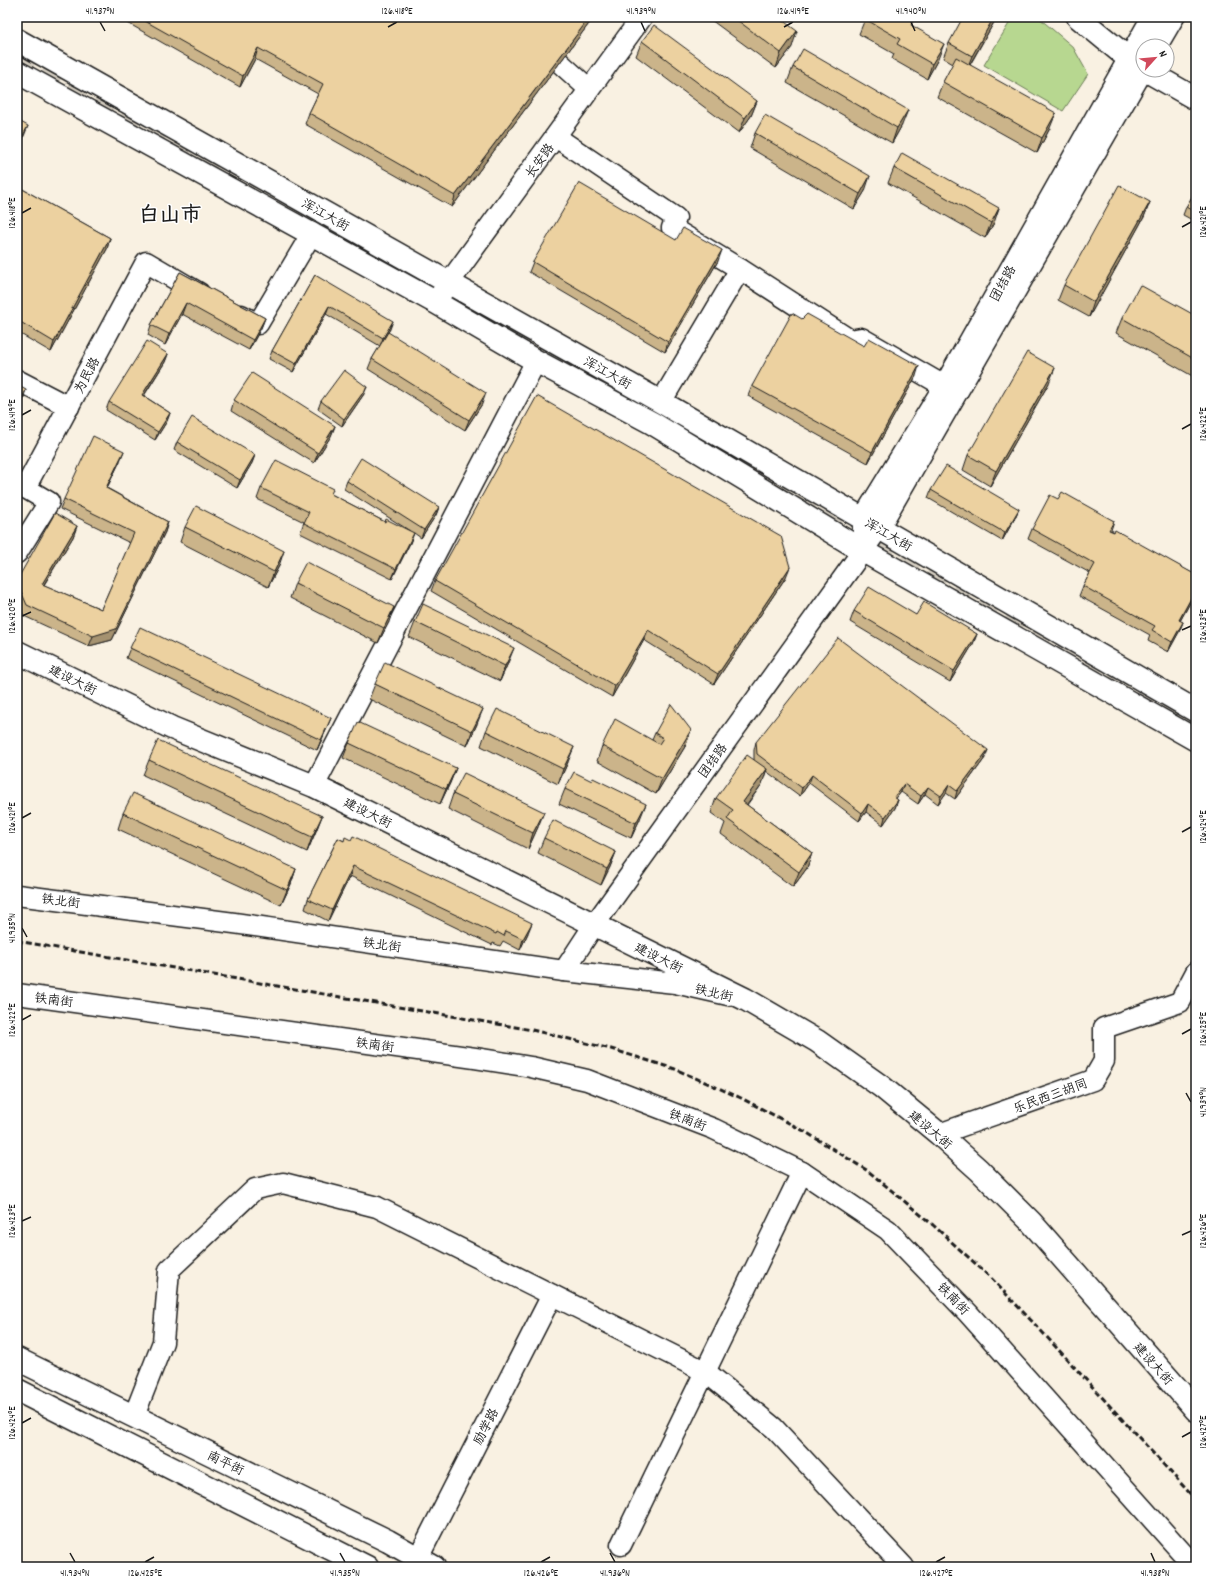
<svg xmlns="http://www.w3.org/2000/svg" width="1213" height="1584" font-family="Dekko,'LXGW WenKai TC',sans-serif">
	<rect width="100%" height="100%" fill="#f9f1e2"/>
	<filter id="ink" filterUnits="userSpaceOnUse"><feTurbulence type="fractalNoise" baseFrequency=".025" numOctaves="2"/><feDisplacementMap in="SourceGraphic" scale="8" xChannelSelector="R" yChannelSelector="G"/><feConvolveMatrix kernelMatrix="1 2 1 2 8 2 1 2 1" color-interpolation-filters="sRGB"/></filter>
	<g filter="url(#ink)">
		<path fill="#b7d790" stroke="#6a7a56" d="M1013,17H1038L1073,47L1088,74L1063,111L984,65Z"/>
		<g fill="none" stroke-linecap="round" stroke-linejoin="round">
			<g stroke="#d8d1c4" stroke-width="20" stroke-dasharray="20 10" stroke-linecap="butt">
				<path d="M17,55L218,166"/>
				<path d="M433,286L627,398"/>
				<path d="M720,452L1196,723"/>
			</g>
			<g stroke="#1c1c1c" stroke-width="23">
				<g id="minor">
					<path d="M1157,46L1174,17"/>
					<path d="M559,62L589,89"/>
					<path d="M556,137L676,218L672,228L740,269"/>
					<path d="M435,302L642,17"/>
					<path d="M241,315L258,324L312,233"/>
					<path d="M17,380L69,407"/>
					<path d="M661,402L740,269L850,340L861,338L944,386"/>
					<path d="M17,483L49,502L17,553"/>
					<path d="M25,488L146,262L199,293"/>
					<path d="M863,535V518L944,386L1152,17"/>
					<path d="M314,786L536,361"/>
					<path d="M17,895L234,923L564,971L675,983L728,995"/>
					<path d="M564,971L594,925L879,528L1143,70"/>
					<path d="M17,994L475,1058L531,1067L587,1080L714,1129L802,1172L888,1230L968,1313L1195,1567"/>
					<path d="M939,1134L1093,1080L1104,1061V1028L1180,1002L1196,972"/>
					<path d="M134,1416L163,1342L169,1270L255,1189L283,1183L377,1207L706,1372L774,1428L904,1567"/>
					<path d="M621,1545L802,1172"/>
					<path d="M418,1558L552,1295"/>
				</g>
			</g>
			<g stroke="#1c1c1c" stroke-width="25">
				<g id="major">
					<path d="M1078,17L1129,59L1143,69"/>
					<path d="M17,40L661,402L1196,711"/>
					<path d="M1145,70L1196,99"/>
					<path d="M17,72L435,302L536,361L652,423L863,551L1196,740"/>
					<path d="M17,652L172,728L314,786L745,999L817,1041L882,1087L939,1134L979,1170L1031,1222L1196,1410"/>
					<path d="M17,1359L388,1541L434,1567"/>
					<path d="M17,1390L367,1567"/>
				</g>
			</g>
			<use href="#minor" stroke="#fff" stroke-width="20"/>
			<use href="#major" stroke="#fff" stroke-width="22"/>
			<path stroke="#1c1c1c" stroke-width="3" stroke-dasharray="6 3" stroke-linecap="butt" d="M17,941L532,1030L611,1049L675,1069L741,1098L804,1131L868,1171L933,1225L989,1276L1044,1334L1196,1500"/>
		</g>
		<g fill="#cbb48a" stroke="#1c1c1c">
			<path d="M119,17H594L452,207L305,124L309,113L318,94L255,59L240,87L119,18Z"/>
			<path d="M707,17H778L792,47L776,68Z"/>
			<path d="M997,17L970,65L1050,128L1037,153L937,97L943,82L953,64L943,58L949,43Z"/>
			<path d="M865,19L911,25L938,59L927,79L892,59L894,54L859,34Z"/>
			<path d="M642,41L757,101L751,116L739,133L636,56Z"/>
			<path d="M793,67L902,125L892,143L787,83Z"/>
			<path d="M755,133L865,191L854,209L750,148Z"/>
			<path d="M894,168L994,223L985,238L888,183Z"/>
			<path d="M17,186L110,238L107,249L51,352L17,332Z"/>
			<path d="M1196,190V222L1183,215L1186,207Z"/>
			<path d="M1150,202L1144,217L1089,317L1058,300L1064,285Z"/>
			<path d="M676,240L718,261L665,352L529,272L533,262Z"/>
			<path d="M180,272L265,318L261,328L249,350L182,314L165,345L148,335L151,325Z"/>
			<path d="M315,275L390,329L381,344L482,404L465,430L368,369L372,359L380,346L326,314L293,372L269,359L272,351Z"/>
			<path d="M1196,316V378L1116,333L1122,318Z"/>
			<path d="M802,319L916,376L868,463L748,396L752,386Z"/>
			<path d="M168,354L165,362L144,396L170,413L167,421L155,440L106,410L109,402Z"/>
			<path d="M1049,383L990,486L963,470L968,455Z"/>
			<path d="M364,394L342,426L318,409L321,401Z"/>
			<path d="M234,400L335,426L331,436L314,463L231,411Z"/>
			<path d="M177,442L255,455L252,463L237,488L174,450Z"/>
			<path d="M120,461L107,488L168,522L165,532L112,640L89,646L24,616L17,601V580L77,526L73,537L44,585L101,609L130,543L60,509L64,499Z"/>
			<path d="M347,481L439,507L436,515L421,538L414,533L410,543L392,579L300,533L304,522L257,499L261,488L331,494L385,522L410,531L344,489Z"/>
			<path d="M931,490L1016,516L1002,541L928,498Z"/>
			<path d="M1058,499L1114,521L1111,530L1196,575V592L1180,621L1183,622L1179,632L1168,652L1148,641L1150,635L1079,596L1083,586L1090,573L1028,539L1032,529Z"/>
			<path d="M185,527L279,566L268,587L180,542Z"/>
			<path d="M786,577L714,684L644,640L612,697L431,591L435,581Z"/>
			<path d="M295,583L389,622L378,643L290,598Z"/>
			<path d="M854,611L916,615L977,634L973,644L950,682L850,622Z"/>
			<path d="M415,622L508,663L500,681L409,637Z"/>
			<path d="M130,648L327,728L317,750L126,658Z"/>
			<path d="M375,684L477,724L467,746L369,699Z"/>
			<path d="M691,730L686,745L656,794L597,761L602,746L652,740L655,733Z"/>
			<path d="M486,731L568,762L558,784L481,746Z"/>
			<path d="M756,742L985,758L955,799L946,793L938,804L925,794L918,804L901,792L896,798L898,800L895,808L883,825L866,812L859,821L809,783L800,796L766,771L762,784L747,805L812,853L807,868L793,887L721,834L725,823L711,813L716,798L754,760V750Z"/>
			<path d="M349,743L456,768L450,783L440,804L343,758Z"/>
			<path d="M149,760L322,816L316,831L307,852L143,775Z"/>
			<path d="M592,781L640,819L631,838L559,804L565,789Z"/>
			<path d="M453,794L538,827L528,849L448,809Z"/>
			<path d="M123,813L296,869L291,884L281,905L118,829Z"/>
			<path d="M338,838L528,933L520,950L503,941L500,946L493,943L492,945L350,876L328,921L305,909L308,899Z"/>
			<path d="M544,838L616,852L610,867L601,885L538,853Z"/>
		</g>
		<g fill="#a59270" stroke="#1c1c1c">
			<path d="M590,17H594L452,207L455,196Z"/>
			<path d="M994,17H997L966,71L972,56Z"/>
			<path d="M797,31L792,47L776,68L781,53Z"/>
			<path d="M944,44L938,59L927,79L932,64Z"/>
			<path d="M258,48L255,59L240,87L243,76Z"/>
			<path d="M757,101L751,116L739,133L745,118Z"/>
			<path d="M908,110L902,125L892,143L897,128Z"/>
			<path d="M1056,113L1050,128L1037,153L1042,138Z"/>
			<path d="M28,126L24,136L17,150V146Z"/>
			<path d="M870,176L865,191L854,209L860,194Z"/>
			<path d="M1150,202L1144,217L1089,317L1094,302Z"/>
			<path d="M999,208L994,223L985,238L991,223Z"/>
			<path d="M110,238L107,249L51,352L54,342Z"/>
			<path d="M722,250L718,261L665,352L668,342Z"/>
			<path d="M186,303L182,314L165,345L169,334Z"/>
			<path d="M329,306L326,314L293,372L296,364Z"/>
			<path d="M265,318L261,328L249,350L253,340Z"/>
			<path d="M393,321L390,329L380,346L383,338Z"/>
			<path d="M168,354L165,362L139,403L142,395Z"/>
			<path d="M919,366L916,376L868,463L872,452Z"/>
			<path d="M1055,368L1049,383L990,486L996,471Z"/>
			<path d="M367,387L364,394L342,426L344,419Z"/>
			<path d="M26,390L22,401L17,411V407Z"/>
			<path d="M486,393L482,404L465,430L469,420Z"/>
			<path d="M170,413L167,421L155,440L158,432Z"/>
			<path d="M335,426L331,436L314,463L318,453Z"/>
			<path d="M124,451L120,461L102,498L106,488Z"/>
			<path d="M255,455L252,463L237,488L240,480Z"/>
			<path d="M439,507L436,515L421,538L424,530Z"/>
			<path d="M1019,509L1016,516L1002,541L1005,533Z"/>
			<path d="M168,522L165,532L112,640L89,646L93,636Z"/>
			<path d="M77,526L73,537L38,594L42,584Z"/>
			<path d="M414,533L410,543L392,579L396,569Z"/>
			<path d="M284,551L279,566L268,587L274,572Z"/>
			<path d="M790,567L786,577L714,684L718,674Z"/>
			<path d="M1196,589V592L1175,630L1179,620Z"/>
			<path d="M394,607L389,622L378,643L384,628Z"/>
			<path d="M1183,622L1179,632L1168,652L1172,642Z"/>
			<path d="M648,630L644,640L612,697L615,686Z"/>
			<path d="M977,634L973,644L950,682L954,671Z"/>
			<path d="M514,648L508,663L500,681L505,666Z"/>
			<path d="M483,709L477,724L467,746L472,731Z"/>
			<path d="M331,718L327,728L317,750L321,740Z"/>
			<path d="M691,730L686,745L656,794L662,779Z"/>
			<path d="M574,747L568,762L558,784L563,769Z"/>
			<path d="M988,750L985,758L955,799L957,791Z"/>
			<path d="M456,768L450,783L440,804L446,789Z"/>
			<path d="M767,769L762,784L737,817L743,802Z"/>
			<path d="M812,775L809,783L800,796L802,788Z"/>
			<path d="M904,784L901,792L891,805L894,797Z"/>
			<path d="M949,785L946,793L938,804L941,796Z"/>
			<path d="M928,787L925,794L918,804L921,796Z"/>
			<path d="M898,800L895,808L883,825L885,817Z"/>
			<path d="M646,804L640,819L631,838L636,823Z"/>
			<path d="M868,804L866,812L859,821L862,813Z"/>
			<path d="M544,812L538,827L528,849L533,833Z"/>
			<path d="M322,816L316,831L307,852L312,837Z"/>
			<path d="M616,852L610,867L601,885L607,869Z"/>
			<path d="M812,853L807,868L793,887L799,872Z"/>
			<path d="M353,866L350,876L328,921L332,910Z"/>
			<path d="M296,869L291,884L281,905L287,890Z"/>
			<path d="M532,923L528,933L520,950L523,939Z"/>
		</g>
		<g fill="#ecd1a0" stroke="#1c1c1c">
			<path d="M138,17H590L455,196L309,113L323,84L258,48L243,76Z"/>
			<path d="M733,17H778L797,31L781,53Z"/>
			<path d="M866,17H906L913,21L911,25L944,44L932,64L897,44L900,39L865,19Z"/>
			<path d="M963,17H994L972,56L949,43Z"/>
			<path d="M654,25L757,101L745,118L642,41Z"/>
			<path d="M803,49L908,110L897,128L793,67Z"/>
			<path d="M956,57L1056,113L1042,138L943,82Z"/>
			<path d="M765,115L870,176L860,194L755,133Z"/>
			<path d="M17,120L28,126L17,146Z"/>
			<path d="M902,153L999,208L991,223L894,168Z"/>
			<path d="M579,183L676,240L683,228L722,250L668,342L533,262Z"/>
			<path d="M1119,185L1150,202L1094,302L1064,285Z"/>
			<path d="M17,186L110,238L54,342L17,320Z"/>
			<path d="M1196,190V213L1186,207Z"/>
			<path d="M180,272L265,318L253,340L186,303L169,334L151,325Z"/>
			<path d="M315,275L393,321L383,338L329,306L296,364L272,351Z"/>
			<path d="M1140,285L1196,316V360L1122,318Z"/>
			<path d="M792,313L802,319L807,314L864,346L869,338L919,366L872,452L752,386Z"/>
			<path d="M388,332L486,393L469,420L372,359Z"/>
			<path d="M147,341L168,354L142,395L170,413L158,432L109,402Z"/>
			<path d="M1027,352L1055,368L996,471L968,455Z"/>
			<path d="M344,370L367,387L344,419L321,401Z"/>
			<path d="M252,373L335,426L318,453L234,400Z"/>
			<path d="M17,385L26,390L17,407Z"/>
			<path d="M537,396L781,536L790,567L718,674L648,630L615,686L435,581Z"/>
			<path d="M192,417L255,455L240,480L177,442Z"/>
			<path d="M93,436L124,451L106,488L168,522L116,629L93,636L27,605L17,582V580L55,513L77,526L42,584L101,609L134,533L64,499Z"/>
			<path d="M361,458L439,507L424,530L347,481Z"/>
			<path d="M276,460L333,489L331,494L385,522L386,519L414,533L396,569L304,523L309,512L261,488Z"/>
			<path d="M946,466L1019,509L1005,533L931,490Z"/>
			<path d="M1062,492L1114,521L1109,530L1114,532L1115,530L1196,575V589L1179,620L1183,622L1172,642L1152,630L1155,626L1083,586L1095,564L1032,529L1050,495L1058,499Z"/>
			<path d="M196,506L284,551L274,572L185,527Z"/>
			<path d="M306,562L394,607L384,628L295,583Z"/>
			<path d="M869,587L916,615L924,602L977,634L954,671L854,611Z"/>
			<path d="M423,604L514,648L505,666L415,622Z"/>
			<path d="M140,627L331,718L321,740L130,648Z"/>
			<path d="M838,638L988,750L957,791L949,785L941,796L928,787L921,796L904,784L894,797L898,800L885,817L868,804L862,813L812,775L802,788L757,754L756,742Z"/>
			<path d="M385,662L483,709L472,731L375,684Z"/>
			<path d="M671,704L691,730L662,779L602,746L615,719L659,744L663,738L655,733Z"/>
			<path d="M497,709L574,747L563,769L486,731Z"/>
			<path d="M358,722L456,768L446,789L349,743Z"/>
			<path d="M158,740L322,816L312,837L149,760Z"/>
			<path d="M747,755L767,769L743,802L812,853L799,872L727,819L733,810L716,798Z"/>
			<path d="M574,772L592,781L593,778L646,804L636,823L565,789Z"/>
			<path d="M464,773L544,812L533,833L453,794Z"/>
			<path d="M133,793L296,869L287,890L123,813Z"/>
			<path d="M553,820L616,852L607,869L544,838Z"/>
			<path d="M353,836L532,923L523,939L506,931L504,936L497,932L496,934L353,866L332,910L308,899L338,838L344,841L345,837L351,840Z"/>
		</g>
	</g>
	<path fill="none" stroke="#1c1c1c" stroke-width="1.5" d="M100,22L105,31M641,22L645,31M911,22L915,31M388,27L397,22M784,27L793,22M22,213L31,208M1182,227L1191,222M22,415L31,410M1182,429L1191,424M22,616L31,612M1182,630L1191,626M22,818L31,813M1182,832L1191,827M22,928L27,937M22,1020L31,1015M1182,1034L1191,1029M1186,1093L1191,1102M22,1221L31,1217M1182,1235L1191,1231M22,1423L31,1418M1182,1437L1191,1432M70,1553L75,1562M340,1553L345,1562M610,1553L615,1562M1151,1553L1155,1562M145,1562L154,1557M541,1562L550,1557M936,1562L945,1557"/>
	<g text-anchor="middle" stroke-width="3" stroke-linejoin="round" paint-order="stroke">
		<g font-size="13" fill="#1c1c1c" stroke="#fff">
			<text transform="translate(539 160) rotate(-54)" y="5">长安路</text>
			<text transform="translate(326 214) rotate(29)" y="5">浑江大街</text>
			<text transform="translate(1002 283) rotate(-61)" y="5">团结路</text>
			<text transform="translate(608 372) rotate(29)" y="5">浑江大街</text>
			<text transform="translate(86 375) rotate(-62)" y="5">为民路</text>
			<text transform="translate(889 534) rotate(30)" y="5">浑江大街</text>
			<text transform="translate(73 679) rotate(26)" y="5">建设大街</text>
			<text transform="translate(712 760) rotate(-54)" y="5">团结路</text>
			<text transform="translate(368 812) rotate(26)" y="5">建设大街</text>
			<text transform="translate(61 900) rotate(7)" y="5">铁北街</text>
			<text transform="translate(382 944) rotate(8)" y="5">铁北街</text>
			<text transform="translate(659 957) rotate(26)" y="5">建设大街</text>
			<text transform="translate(714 992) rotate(13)" y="5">铁北街</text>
			<text transform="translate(54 999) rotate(7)" y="5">铁南街</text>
			<text transform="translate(375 1044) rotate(8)" y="5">铁南街</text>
			<text transform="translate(1050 1095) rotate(-20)" y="5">乐民西三胡同</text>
			<text transform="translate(688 1119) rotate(21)" y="5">铁南街</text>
			<text transform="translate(931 1129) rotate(40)" y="5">建设大街</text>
			<text transform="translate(954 1298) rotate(46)" y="5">铁南街</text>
			<text transform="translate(1154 1363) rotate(48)" y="5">建设大街</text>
			<text transform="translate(485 1426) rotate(-63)" y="5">励学路</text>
			<text transform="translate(226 1462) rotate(26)" y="5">南平街</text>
		</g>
		<g font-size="21" font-weight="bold" fill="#1c1c1c" stroke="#fff">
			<text x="170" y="221">白山市</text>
		</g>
	</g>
	<rect width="1213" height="1584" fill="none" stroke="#fff" stroke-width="44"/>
	<g transform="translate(1155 58) rotate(63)"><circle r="19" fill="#ffffff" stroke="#a4a4a4"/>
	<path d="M0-3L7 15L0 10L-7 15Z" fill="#d1495b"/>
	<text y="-6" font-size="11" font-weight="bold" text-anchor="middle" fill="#1c1c1c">N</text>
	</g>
	<rect x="22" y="22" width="1169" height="1540" fill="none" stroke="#1c1c1c" stroke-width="1.5"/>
	<g font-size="10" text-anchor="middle" fill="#1c1c1c">
		<text x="100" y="14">41.937°N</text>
		<text x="397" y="14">126.418°E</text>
		<text x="641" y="14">41.939°N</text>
		<text x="793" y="14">126.419°E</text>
		<text x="911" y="14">41.940°N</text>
		<text transform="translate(11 213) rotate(-90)" y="4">126.418°E</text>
		<text transform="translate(1202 222) rotate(-90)" y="4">126.421°E</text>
		<text transform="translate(11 415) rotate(-90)" y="4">126.419°E</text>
		<text transform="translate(1202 424) rotate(-90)" y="4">126.422°E</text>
		<text transform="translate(11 616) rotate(-90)" y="4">126.420°E</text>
		<text transform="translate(1202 626) rotate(-90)" y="4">126.423°E</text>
		<text transform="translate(11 818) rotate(-90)" y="4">126.421°E</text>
		<text transform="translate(1202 827) rotate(-90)" y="4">126.424°E</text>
		<text transform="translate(11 928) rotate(-90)" y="4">41.935°N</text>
		<text transform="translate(11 1020) rotate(-90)" y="4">126.422°E</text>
		<text transform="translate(1202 1029) rotate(-90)" y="4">126.425°E</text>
		<text transform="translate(1202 1102) rotate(-90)" y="4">41.939°N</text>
		<text transform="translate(11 1221) rotate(-90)" y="4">126.423°E</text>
		<text transform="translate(1202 1231) rotate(-90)" y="4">126.426°E</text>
		<text transform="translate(11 1423) rotate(-90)" y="4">126.424°E</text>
		<text transform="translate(1202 1432) rotate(-90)" y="4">126.427°E</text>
		<text x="75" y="1576">41.934°N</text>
		<text x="145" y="1576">126.425°E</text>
		<text x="345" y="1576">41.935°N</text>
		<text x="541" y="1576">126.426°E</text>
		<text x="615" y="1576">41.936°N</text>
		<text x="936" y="1576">126.427°E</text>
		<text x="1155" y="1576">41.938°N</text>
	</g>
</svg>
